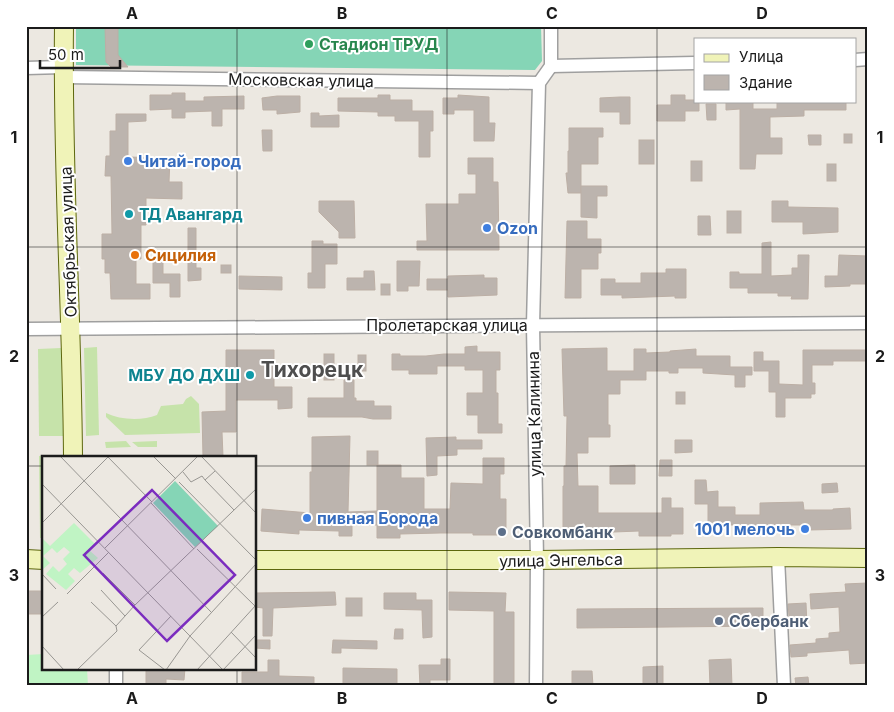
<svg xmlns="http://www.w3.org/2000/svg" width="894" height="712" font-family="Inter,sans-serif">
	<rect width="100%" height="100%" fill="#ece8e1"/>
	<g fill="#c6e3aa">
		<path d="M97,347L99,435L86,436L84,348Z"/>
		<path d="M61,348L63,436H39L38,349Z"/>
		<path d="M191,396L199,404L200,433L125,435L106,417V413C120,420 142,421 157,415L161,406L183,404L186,399Z"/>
		<path d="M126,441L131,447L106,448L105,442Z"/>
		<path d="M157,441V447H138L132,442Z"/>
		<path d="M63,455V457H44V538H40L39,456Z"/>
	</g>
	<g fill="#c0f4c4">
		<path d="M26,413H28L27,536H26Z"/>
		<path d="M44,654V668H87L88,686H26V655Z"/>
	</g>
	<path fill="#85d5b6" d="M76,26H541L542,61L535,70L76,65Z"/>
	<g fill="#bcb4ae" stroke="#bcafa5">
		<path d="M105,26H118V55L128,67H111L106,62Z"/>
		<path d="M172,93H185V101H204V97L244,96V109H222V126H212V111L185,112V118H172V109L150,110V95H172Z"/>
		<path d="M378,95H390V100H412V111H433V131H430V157H419V121H395V116H378V112L338,111V98H378Z"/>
		<path d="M458,95L489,97V123H495L494,141H474V110H454V114H443V98H458Z"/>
		<path d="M671,95H685V100H695V101H699V111H685V121H657V105H671Z"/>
		<path d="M277,96H300V112L277,114V110H263L262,98Z"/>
		<path d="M620,97H630V124H620V112H600V98Z"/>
		<path d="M726,101H753V109H777V101H846V110H804V116L770,117V138H782V154H756L755,169H740V109L726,110Z"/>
		<path d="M706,104H716V120H707Z"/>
		<path d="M311,113H319V116L339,115V127H311Z"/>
		<path d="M116,114H146V121L128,122V157L170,158L169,182H182V199L146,198V225H141V259H136V284H150V299H111L110,273H105V259H102V234H112L111,176H105L106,156H110V131H116Z"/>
		<path d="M569,128H603V137H598V164H581V193H568L566,173H568V151H569Z"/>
		<path d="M262,130H272V151H263Z"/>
		<rect x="844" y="134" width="8" height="9"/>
		<path d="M808,135H821V145H809Z"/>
		<rect x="639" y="140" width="15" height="24"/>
		<path d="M468,158H493V182H498L499,250H417V241H427L426,204H459V194H476V174H468Z"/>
		<rect x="691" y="161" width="11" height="20"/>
		<rect x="827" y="164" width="9" height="17"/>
		<path d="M581,186H607V196H597V218L581,217Z"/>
		<path d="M319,201H354L355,238H339V232L319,212Z"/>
		<path d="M772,201H788V207L838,208V232L803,234V222H772Z"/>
		<rect x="727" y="211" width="14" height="22"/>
		<path d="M698,216H710L711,235H698Z"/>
		<path d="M567,221H587V239H601V253H598V269H581V298H565Z"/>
		<path d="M188,228H196V268H201V280L188,281Z"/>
		<path d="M312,241H323V244H337V264H325V288H308V273H312Z"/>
		<path d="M771,242V276L792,275V268H798V255H809L808,299H791L792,296H778V293H748V288H730V272H739V274H762V243Z"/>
		<path d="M839,255L868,256L867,284H850V286L825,287V276H838Z"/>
		<path d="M153,259H163V274H180V297H170V283H153Z"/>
		<path d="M397,261H420L419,286H408V291H397Z"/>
		<rect x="221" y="265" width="10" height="8"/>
		<path d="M666,269H686V298H675V296L622,298V295H601V279H615V283H641V273H666Z"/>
		<path d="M364,271H374L375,290H347V278H364Z"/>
		<path d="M484,275V278H497V295L448,297V290H427V279H448V276Z"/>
		<path d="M239,276L282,277V290L239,289Z"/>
		<rect x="381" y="284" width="9" height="11"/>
		<path d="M477,346V352H500V370H496V393H498V424H502V433H478V415H467V393H483V370H465V366H437V374H409V370H392V354H400V356H426L444,354H465V347Z"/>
		<path d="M607,348V371H634V349H646V353L670,352V351L696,349V356H730V367H752V375H745V387H735V375L703,373V368H678V373H669V371H646V380H620V394H608V425H610V437H588V453H577L578,486H598V513H662V498H671V508H683V534H671V536H639V531L563,534V486H564V466H566L567,416H564L562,349Z"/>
		<path d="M226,350H274V387H292V408L278,409V400H236V432H222L223,457H203L202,412L226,411Z"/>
		<path d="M803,350H868V361H833V365H812V383H815V394H811V398H785V417H776V392H769V371H754V352H763V361H779V384L803,385Z"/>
		<rect x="324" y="354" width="10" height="26"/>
		<rect x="358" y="355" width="8" height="16"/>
		<path d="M344,380H354V398H356V401H374V406H391V419H373L362,417H308V398H344Z"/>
		<rect x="676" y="392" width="9" height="12"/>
		<path d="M350,436L348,512L377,511V465H401V478H424V509H450L451,483L483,484V458H504V474H500V499H506V535H473V533H440L400,534V538H377V525H352V536H339V531L299,530V534L261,531L262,509L310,513V472H312V437Z"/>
		<path d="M456,437V440H482V449H457V455L437,456V475L427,476L426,438Z"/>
		<path d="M675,440H692V452L675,453Z"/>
		<rect x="367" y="451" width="11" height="14"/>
		<path d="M660,460H672V476H659Z"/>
		<path d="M635,465V484H610V466Z"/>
		<path d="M695,480H706L707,492L718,491V507H735V515H760V503L803,502L804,510H833V509L850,508L851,529L809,530V525H770V530L738,531V525H708V504H695Z"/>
		<path d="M837,483L838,492L822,493V484Z"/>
		<path d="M867,583L868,663L850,664L849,650L807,653V656L791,657L790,645L816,643V639L829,638V633L840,632L839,607L811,609L810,594L846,592L845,584Z"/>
		<rect x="26" y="591" width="18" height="23"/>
		<path d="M335,592L336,605L273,608L272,636H263V608L255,607V593Z"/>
		<path d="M449,592L506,593L505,612H514V686H494V611L449,610Z"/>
		<path d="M384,593H416V600H432V637L423,638L422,610L384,609Z"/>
		<rect x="346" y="598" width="16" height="18"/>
		<path d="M806,603L807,627L790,628L788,604Z"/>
		<path d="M763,608V626L577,628V609Z"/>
		<path d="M395,629H403V639H394Z"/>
		<path d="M255,640H270V649L255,648Z"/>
		<path d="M333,640L377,641V649L341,648V653H332Z"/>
		<path d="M441,659H450V680H430V686H420L419,665H441Z"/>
		<path d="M731,659L732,686H710L709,660Z"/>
		<path d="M268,660H279V676L314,677V686H242V672H268Z"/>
		<path d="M663,666V686H643V667Z"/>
		<path d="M146,668H185L184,680L166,679V686H146Z"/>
		<path d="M343,668L397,669V686H343Z"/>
		<path d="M572,671H592L593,686H572Z"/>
		<path d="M808,677L809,686H796L795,678Z"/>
	</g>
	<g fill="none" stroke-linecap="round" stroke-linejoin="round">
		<g stroke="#9f9f9f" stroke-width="15">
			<g id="street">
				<path d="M855,60L868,59"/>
				<path d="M551,66L695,63"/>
				<path d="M26,68L63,67"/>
				<path d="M63,77L539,83"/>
				<path d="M26,329L868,323"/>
				<path d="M778,557L784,686"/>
				<path d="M116,668V686"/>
				<path d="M536,686L537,560L533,325L539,83L551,66V26"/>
			</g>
		</g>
		<g stroke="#5d670d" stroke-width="20">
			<g id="secondary">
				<path d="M64,26C62,170 72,313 73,457"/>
				<path d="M26,559L44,560"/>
				<path d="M255,560H537L778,557L868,558"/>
			</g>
		</g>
		<use href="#street" stroke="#fff" stroke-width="12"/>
		<use href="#secondary" stroke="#f0f3b8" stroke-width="18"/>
	</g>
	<path fill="none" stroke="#1b1b1b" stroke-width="1" stroke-opacity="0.55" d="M237,26V457M447,26V686M657,26V686M26,247H868M26,466H44M255,466H868M237,668V686"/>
	<circle fill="#2e9e5b" stroke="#fff" stroke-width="2" cx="309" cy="44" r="5"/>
	<g fill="#3f7fe0" stroke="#fff" stroke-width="2">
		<circle cx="128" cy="161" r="5"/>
		<circle cx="487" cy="228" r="5"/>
		<circle cx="307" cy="518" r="5"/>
		<circle cx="805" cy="529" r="5"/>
	</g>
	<g fill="#0f9aa8" stroke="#fff" stroke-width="2">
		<circle cx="129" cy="214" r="5"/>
		<circle cx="250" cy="375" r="5"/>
	</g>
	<circle fill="#e8710a" stroke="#fff" stroke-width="2" cx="135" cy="255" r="5"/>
	<g fill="#5c6f8a" stroke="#fff" stroke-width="2">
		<circle cx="502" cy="532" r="5"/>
		<circle cx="719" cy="621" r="5"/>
	</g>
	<g text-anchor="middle" stroke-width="4" stroke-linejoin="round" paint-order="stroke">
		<g font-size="16" font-weight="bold" fill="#27864d" stroke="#fff" text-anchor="start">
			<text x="319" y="50">Стадион ТРУД</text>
		</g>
		<g font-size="16" fill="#1b1b1b" stroke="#fff">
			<text transform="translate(301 80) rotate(1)" y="6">Московская улица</text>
			<text transform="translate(68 242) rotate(-92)" y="6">Октябрьская улица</text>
			<text x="447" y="331">Пролетарская улица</text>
			<text transform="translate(534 414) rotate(-91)" y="6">улица Калинина</text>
			<text transform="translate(561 560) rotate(-1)" y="6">улица Энгельса</text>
		</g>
		<g font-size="16" font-weight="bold" fill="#366cbe" stroke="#fff" text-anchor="start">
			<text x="138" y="167">Читай-город</text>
			<text x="497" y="234">Ozon</text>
			<text x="317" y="524">пивная Борода</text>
			<text x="795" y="535" text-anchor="end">1001 мелочь</text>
		</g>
		<g font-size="16" font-weight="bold" fill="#0d838f" stroke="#fff" text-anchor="start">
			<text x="139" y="220">ТД Авангард</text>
			<text x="240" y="381" text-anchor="end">МБУ ДО ДХШ</text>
		</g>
		<g font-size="16" font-weight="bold" fill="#c56008" stroke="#fff" text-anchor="start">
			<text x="145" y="261">Сицилия</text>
		</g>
		<g font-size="16" font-weight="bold" fill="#4e5e75" stroke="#fff" text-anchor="start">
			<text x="512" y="538">Совкомбанк</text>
			<text x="729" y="627">Сбербанк</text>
		</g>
		<g font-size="21" font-weight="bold" fill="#4e4e4e" stroke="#fff">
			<text x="312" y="377">Тихорецк</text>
		</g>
	</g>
	<g transform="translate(42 456)">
		<rect width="214" height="214" fill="#ece8e1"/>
		<path d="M32,67L53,88L47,94L56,102L38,117L32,112L26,118L33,125L24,134L4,118L11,110L17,116L25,108L21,103L28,96L22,91L15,97L10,92L1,100L8,107L0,114V82L8,90Z" fill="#c0f4c4"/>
		<path d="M133,25L176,70L153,91L111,47Z" fill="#85d5b6"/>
		<path fill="none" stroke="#989692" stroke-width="1" d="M18,0L169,156M65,0L110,46M111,0L134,23M159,0L214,57M141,16L149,26L160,20L163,24L173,15M163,24L192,54M137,26L214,104M0,28L181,214M109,47L152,93M0,67L67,0M63,92L156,0M155,93L214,151M61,117L93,149M0,118L14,133M59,134L83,160M25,138L67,96M49,146L74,170M0,161L16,146M189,176L214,202M0,190L22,214M35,214L75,175L74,170L93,149L214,33M123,214L97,194L129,160M124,214L148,180L214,108M155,214L214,149M181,214L214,179"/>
		<path fill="#7b2cbf" fill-opacity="0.15" stroke="#7b2cbf" stroke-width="2.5" d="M110,34L193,119L125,185L42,99Z"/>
		<rect width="214" height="214" fill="none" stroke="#1b1b1b" stroke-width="2.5"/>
	</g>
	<rect width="894" height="712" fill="none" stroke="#ffffff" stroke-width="55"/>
	<rect x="694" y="38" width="162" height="65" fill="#ffffff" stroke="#a4a4a4"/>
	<rect x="704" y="54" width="25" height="8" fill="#f0f3b8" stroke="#a4a4a4"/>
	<text x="739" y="62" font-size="15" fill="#1b1b1b">Улица</text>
	<rect x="704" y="75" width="25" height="15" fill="#bcb4ae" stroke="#a4a4a4"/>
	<text x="739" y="88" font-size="15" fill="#1b1b1b">Здание</text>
	<path d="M40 60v8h80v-8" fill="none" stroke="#1b1b1b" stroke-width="2.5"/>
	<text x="48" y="60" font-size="15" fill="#1b1b1b" stroke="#ffffff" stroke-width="4" paint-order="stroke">50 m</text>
	<rect x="28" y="28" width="838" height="656" fill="none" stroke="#1b1b1b" stroke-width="2"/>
	<g font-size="16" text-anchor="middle" font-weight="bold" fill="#1b1b1b">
		<text x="132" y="19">A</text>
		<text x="342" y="19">B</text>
		<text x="552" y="19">C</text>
		<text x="762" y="19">D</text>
		<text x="14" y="143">1</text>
		<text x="880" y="143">1</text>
		<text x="14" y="362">2</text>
		<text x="880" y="362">2</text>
		<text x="14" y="581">3</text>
		<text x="880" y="581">3</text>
		<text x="132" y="704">A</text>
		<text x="342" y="704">B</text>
		<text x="552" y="704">C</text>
		<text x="762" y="704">D</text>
	</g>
</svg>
